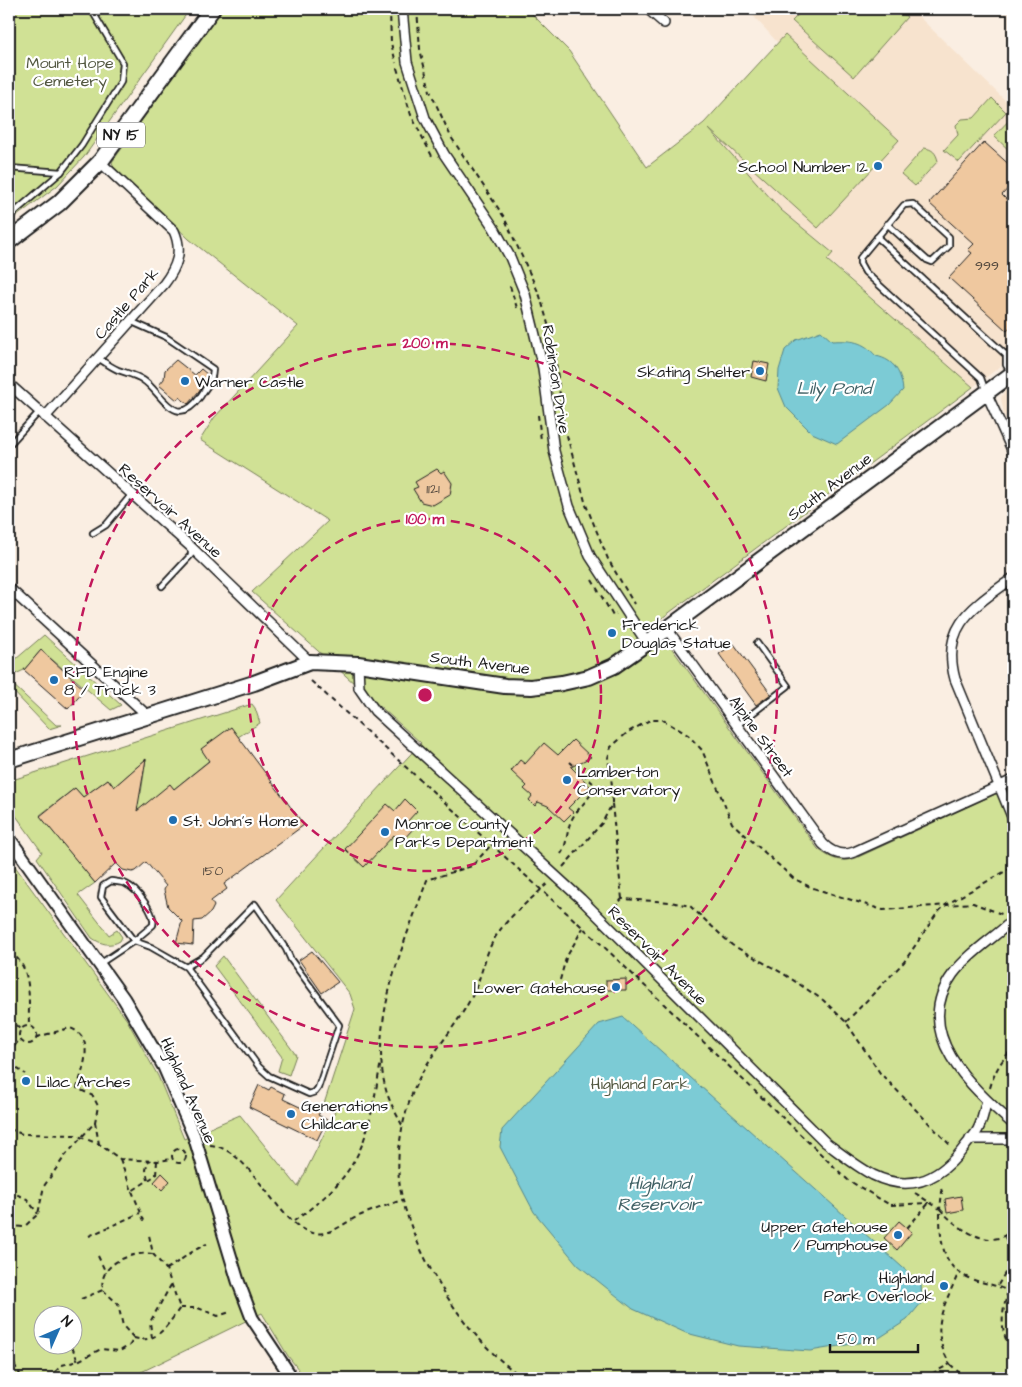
<svg xmlns="http://www.w3.org/2000/svg" width="1022" height="1387" font-family="'Architects Daughter',sans-serif">
	<rect width="100%" height="100%" fill="#faeee2"/>
	<filter id="ink" filterUnits="userSpaceOnUse"><feTurbulence type="fractalNoise" baseFrequency=".02" numOctaves="2"/><feDisplacementMap in="SourceGraphic" scale="10" xChannelSelector="R" yChannelSelector="G"/><feConvolveMatrix kernelMatrix="1 2 1 2 8 2 1 2 1" color-interpolation-filters="sRGB"/></filter>
	<g filter="url(#ink)">
		<g fill="#f7e3ce">
			<path d="M747,9H911L1013,108V357L973,387L827,259L833,252L781,210L704,123L778,43Z"/>
			<path d="M1013,385V433L1004,415L1001,398L1004,392Z"/>
		</g>
		<g fill="#d0e195" stroke="#767e58" fill-rule="evenodd">
			<path d="M9,9H190L84,157L57,186L9,222Z"/>
			<path d="M222,9H527L569,51L647,167L704,123L785,35L899,140L818,228L709,129L781,210L833,253L827,260L973,387L654,624L818,849C831,859 840,863 856,858L1013,786V1378H305L288,1356L262,1313L129,1378H9V858L127,1020L158,1076L184,1139L240,1115L298,1187L335,1112L323,1107L355,1009L350,994L276,900L421,743L252,592L328,521L200,440L214,418L298,326L189,239L114,168L112,162ZM42,1314H72V1344H42Z"/>
			<path d="M804,9H898L907,17L854,77L792,21Z"/>
			<path d="M992,98L1006,112L959,162L944,150L958,135L956,125L962,119L974,118Z"/>
			<path d="M1013,116V154L994,136Z"/>
			<path d="M924,148C933,149 936,153 938,161L915,186L901,174Z"/>
			<path d="M44,635L121,705L111,710L41,650L24,670L9,677V665Z"/>
			<path d="M9,681L56,725H62L49,729L9,687Z"/>
			<path d="M252,704L255,708L260,723L238,737L174,789L170,785L135,813L127,804L141,793L146,759L114,787L108,779L83,797L75,788L40,815L95,883L78,895L109,935L117,930L122,937L120,941C110,947 101,944 92,938L37,858L42,852L9,806V781Z"/>
			<path d="M223,956L296,1055L289,1075L278,1071L282,1057L214,966Z"/>
		</g>
		<g fill="#7bcbd5" stroke="#55858b">
			<path d="M821,331L832,341C852,340 863,341 876,356C895,360 901,373 903,390L889,405L837,444L812,433L786,407L778,388L779,370L785,350L796,340Z"/>
			<path d="M623,1017L921,1284L922,1302L907,1320L876,1340L810,1351L738,1346L686,1333L633,1309L578,1265L534,1212L500,1147L502,1130L599,1024Z"/>
		</g>
		<g fill="#efc89f" stroke="#1c1c1c">
			<path d="M984,142L1013,168V183L1002,195L1013,206V324L1007,331L949,278L972,253L968,250L974,244L929,203Z"/>
			<path d="M176,360L195,375L201,369L208,375L199,391L188,404L179,397L177,400L159,385L164,379L165,370Z"/>
			<path d="M754,361L769,364L766,381L751,377Z"/>
			<path d="M437,469L441,473L444,471L452,483L450,495L433,505L421,502L413,489L418,487L415,482Z"/>
			<path d="M734,644L771,694L756,705L719,654Z"/>
			<path d="M41,650L85,690L68,709L24,670Z"/>
			<path d="M231,727L304,825L224,884L227,889L211,901L214,906L211,912L202,920L194,921L193,945L176,943L182,921L168,907L164,890L166,886L146,862L136,871L132,872L123,870L116,863L95,883L40,816L75,788L83,797L108,779L114,787L146,759L137,811L170,784L174,789L209,761L201,749Z"/>
			<path d="M573,740L591,757L571,767L590,786L568,808L573,812L564,821L548,806L538,802L535,806L529,800L532,796L524,789L527,786L511,771L520,760L525,764L544,743L558,755Z"/>
			<path d="M405,799L417,811L406,823L413,829L401,842L394,835L364,867L345,849L387,804L395,811Z"/>
			<path d="M312,951L338,982L322,993L299,960Z"/>
			<path d="M626,979V990H606V980Z"/>
			<path d="M259,1085L269,1090L271,1087L285,1094L283,1099L304,1109L306,1105L320,1112L318,1115L327,1120L317,1140L249,1107Z"/>
			<path d="M162,1173L170,1181L162,1190L154,1182Z"/>
			<path d="M961,1196L963,1210L947,1213L945,1199Z"/>
			<path d="M899,1221L912,1232L897,1250L884,1238Z"/>
		</g>
		<g fill="none" stroke-linecap="round" stroke-linejoin="round">
			<g stroke="#1c1c1c" stroke-width="8">
				<g id="service">
					<path d="M9,168L61,172"/>
					<path d="M9,217L61,172L82,145L121,82L123,63L91,9"/>
					<path d="M887,224L927,260L932,262L949,246V237L913,204L904,205L860,258V263L865,272L981,378L986,392"/>
					<path d="M877,237L1006,355V365L1011,373"/>
					<path d="M1006,355L1013,349"/>
					<path d="M98,358C104,362 111,367 118,370C126,373 136,375 143,380C161,391 175,432 200,397C206,387 213,381 213,369L166,337L130,321"/>
					<path d="M9,445L39,412"/>
					<path d="M93,533L106,525L132,494"/>
					<path d="M162,586L191,555V549"/>
					<path d="M736,726L788,686L757,643"/>
					<path d="M111,881C116,882 122,882 126,884C137,889 156,914 153,925L134,941L101,897L103,886Z"/>
					<path d="M101,963L134,941L151,947L186,967L203,957L255,904L286,949L291,960L339,1025L318,1088L315,1092L309,1094L269,1076L259,1067L186,967"/>
				</g>
			</g>
			<g stroke="#1c1c1c" stroke-width="12">
				<g id="minor">
					<path d="M402,9L407,62L425,118L444,154L494,228L510,257L525,294L543,368L554,451L569,506L590,556L647,643"/>
					<path d="M648,9L664,23"/>
					<path d="M9,384L191,547L310,662"/>
					<path d="M986,392L1013,452"/>
					<path d="M45,417L164,284C177,267 183,251 174,231L100,162"/>
					<path d="M1013,578C975,606 940,625 955,679L1013,819"/>
					<path d="M9,588L148,716"/>
					<path d="M667,629L823,844C832,853 842,857 854,852L1013,780"/>
					<path d="M358,664L359,688L375,711L581,899L825,1142C840,1153 856,1166 873,1175C912,1194 942,1178 966,1145C970,1140 977,1133 979,1127C983,1119 984,1109 987,1101"/>
					<path d="M1013,920C994,938 969,953 953,974C910,1032 971,1087 1013,1124"/>
					<path d="M970,1139H1013"/>
				</g>
			</g>
			<g stroke="#1c1c1c" stroke-width="15">
				<path id="tertiary" d="M9,838L124,999L164,1067L194,1136L238,1281L252,1318L292,1378"/>
			</g>
			<g stroke="#1c1c1c" stroke-width="18">
				<path id="secondary" d="M9,760L254,683L310,662L358,664L505,686L531,687L562,683L589,677L614,666L667,629L1013,373"/>
			</g>
			<g stroke="#1c1c1c" stroke-width="19">
				<path id="primary" d="M9,241L59,203L100,162L212,9"/>
			</g>
			<g stroke="#1c1c1c" stroke-width="2" stroke-dasharray="5 4" stroke-linecap="butt">
				<path d="M390,9L391,43L396,63"/>
				<path d="M417,9L420,49L430,91L451,137L504,217L540,296L554,345L563,421L586,505L608,559L634,604"/>
				<path d="M397,68L411,115L433,158"/>
				<path d="M510,286L517,308"/>
				<path d="M1008,414L1013,419"/>
				<path d="M538,415L541,440"/>
				<path d="M592,580L613,616L616,614"/>
				<path d="M311,681L601,944L848,1180L890,1205L929,1203"/>
				<path d="M612,804L622,899"/>
				<path d="M561,854C568,844 566,830 572,819C578,807 591,799 595,785L570,762"/>
				<path d="M563,867L602,823L612,804V785L608,758L611,747L628,732L650,720H663L688,735L702,750L732,823L793,878L810,887L883,910L973,903L1004,915"/>
				<path d="M616,918L617,904L622,899L670,902L690,906L732,945L784,974L823,1000L846,1022L880,1073L952,1147"/>
				<path d="M9,952C34,966 28,1001 29,1026"/>
				<path d="M560,980L566,958L583,928"/>
				<path d="M9,1019L21,1030"/>
				<path d="M846,1022L904,962L938,912L947,904L1013,867"/>
				<circle cx="28" cy="1035" r="9"/>
				<path d="M9,1053L20,1039"/>
				<path d="M9,1063L25,1074"/>
				<path d="M990,1088C995,1070 1001,1061 1013,1048"/>
				<path d="M95,1122L99,1144"/>
				<path d="M402,1125C396,1113 388,1100 385,1086C369,1019 405,942 427,880L472,866L492,844"/>
				<path d="M9,1129L22,1134L75,1135L99,1144L120,1159L157,1161L173,1159"/>
				<path d="M210,1145C256,1149 282,1242 324,1233C337,1231 347,1221 359,1216C373,1210 388,1205 402,1200"/>
				<circle cx="179" cy="1156" r="7"/>
				<path d="M120,1159L132,1191L156,1175L157,1161"/>
				<path d="M148,1180L146,1170L148,1161"/>
				<path d="M9,1191L27,1199L38,1214"/>
				<path d="M132,1191L145,1223"/>
				<path d="M915,1193L940,1209L942,1192L940,1185"/>
				<path d="M294,1221C364,1171 367,1142 381,1061"/>
				<path d="M9,1226L24,1227L38,1214L44,1186L65,1156L95,1122L98,1106L93,1096L77,1088C83,1069 96,1037 70,1028L37,1037"/>
				<path d="M907,1228L929,1203"/>
				<path d="M1013,1228C993,1254 956,1228 940,1209C940,1240 941,1270 974,1280C986,1284 997,1285 1008,1291L1013,1289"/>
				<path d="M89,1236L140,1213"/>
				<path d="M1005,1237L1013,1252"/>
				<path d="M98,1256L106,1273"/>
				<path d="M166,1269C181,1261 192,1250 207,1244"/>
				<path d="M998,1285L1005,1273L1013,1269"/>
				<path d="M103,1290L118,1304L123,1326L134,1338"/>
				<path d="M1008,1291C1002,1313 998,1332 1013,1351"/>
				<path d="M81,1299L103,1290C97,1263 133,1251 153,1254"/>
				<path d="M180,1308H198L218,1316L230,1312"/>
				<path d="M152,1338L150,1322L171,1285"/>
				<path d="M72,1347L78,1361"/>
				<path d="M13,1357L11,1359L22,1378"/>
				<path d="M950,1364L965,1378"/>
				<path d="M49,1378L62,1365L78,1361L101,1349L120,1351L130,1345L134,1338C157,1345 168,1324 180,1308L166,1269L153,1254L149,1235"/>
				<path d="M524,1378C470,1344 419,1263 403,1201C394,1169 399,1131 410,1100C422,1062 451,1035 470,1000C481,981 483,960 493,941C506,917 529,902 547,884"/>
				<path d="M924,1378L950,1364C929,1328 943,1309 958,1274"/>
			</g>
			<use href="#service" stroke="#fff" stroke-width="4.5"/>
			<use href="#minor" stroke="#fff" stroke-width="9"/>
			<use href="#tertiary" stroke="#fff" stroke-width="11"/>
			<use href="#secondary" stroke="#fff" stroke-width="14"/>
			<use href="#primary" stroke="#fff" stroke-width="15"/>
		</g>
	</g>
	<g fill="none" stroke="#c2185b" stroke-width="2.5" stroke-dasharray="9 6">
		<circle cx="425" cy="695" r="176"/>
		<circle cx="425" cy="695" r="352"/>
	</g>
	<g fill="#1f6fb2" stroke="#fff" stroke-width="2">
		<circle cx="878" cy="166" r="5"/>
		<circle cx="760" cy="371" r="5"/>
		<circle cx="185" cy="381" r="5"/>
		<circle cx="612" cy="633" r="5"/>
		<circle cx="54" cy="680" r="5"/>
		<circle cx="567" cy="780" r="5"/>
		<circle cx="173" cy="820" r="5"/>
		<circle cx="385" cy="832" r="5"/>
		<circle cx="616" cy="987" r="5"/>
		<circle cx="26" cy="1081" r="5"/>
		<circle cx="291" cy="1114" r="5"/>
		<circle cx="898" cy="1235" r="5"/>
		<circle cx="944" cy="1286" r="5"/>
	</g>
	<g text-anchor="middle" stroke-width="4.5" stroke-linejoin="round" paint-order="stroke">
		<g font-size="14" fill="#51473d">
			<text x="987" y="270">999</text>
			<text x="433" y="493">1121</text>
			<text x="213" y="875">150</text>
		</g>
		<rect fill="#fff" stroke="#606060" stroke-width="1" x="97" y="122.5" width="48" height="25" rx="4"/>
		<g font-size="15" font-weight="bold" fill="#1c1c1c">
			<text x="121" y="140">NY 15</text>
		</g>
		<g font-size="16" fill="#525740" stroke="#fff">
			<text x="70" y="68">Mount Hope<tspan x="70" dy="18">Cemetery</tspan></text>
			<text x="640" y="1089">Highland Park</text>
		</g>
		<g font-size="16" fill="#1c1c1c" stroke="#fff" text-anchor="start">
			<text x="868" y="172" text-anchor="end">School Number 12</text>
			<text x="750" y="377" text-anchor="end">Skating Shelter</text>
			<text x="195" y="387">Warner Castle</text>
			<text x="622" y="630">Frederick<tspan x="622" dy="18">Douglas Statue</tspan></text>
			<text x="64" y="677">RFD Engine<tspan x="64" dy="18">8 / Truck 3</tspan></text>
			<text x="577" y="777">Lamberton<tspan x="577" dy="18">Conservatory</tspan></text>
			<text x="183" y="826">St. John's Home</text>
			<text x="395" y="829">Monroe County<tspan x="395" dy="18">Parks Department</tspan></text>
			<text x="606" y="993" text-anchor="end">Lower Gatehouse</text>
			<text x="36" y="1087">Lilac Arches</text>
			<text x="301" y="1111">Generations<tspan x="301" dy="18">Childcare</tspan></text>
			<text x="888" y="1232" text-anchor="end">Upper Gatehouse<tspan x="888" dy="18">/ Pumphouse</tspan></text>
			<text x="934" y="1283" text-anchor="end">Highland<tspan x="934" dy="18">Park Overlook</tspan></text>
		</g>
		<g font-size="16" fill="#1c1c1c" stroke="#fff">
			<text transform="translate(126 303) rotate(-49)" y="6">Castle Park</text>
			<text transform="translate(557 379) rotate(81)" y="6">Robinson Drive</text>
			<text transform="translate(829 486) rotate(-37)" y="6">South Avenue</text>
			<text transform="translate(171 510) rotate(42)" y="6">Reservoir Avenue</text>
			<text transform="translate(480 662) rotate(7)" y="6">South Avenue</text>
			<text transform="translate(762 736) rotate(54)" y="6">Alpine Street</text>
			<text transform="translate(658 955) rotate(45)" y="6">Reservoir Avenue</text>
			<text transform="translate(189 1090) rotate(66)" y="6">Highland Avenue</text>
		</g>
		<g font-size="18" font-style="italic" fill="#426266" stroke="#fff">
			<text x="834" y="394">Lily Pond</text>
			<text x="659" y="1189">Highland<tspan x="659" dy="21">Reservoir</tspan></text>
		</g>
	</g>
	<circle cx="425" cy="695" r="8" fill="#c2185b" stroke="#fff" stroke-width="2.5"/>
	<g font-size="15" text-anchor="middle" font-weight="bold" fill="#c2185b" stroke="#fff" stroke-width="4.5" stroke-linejoin="round" paint-order="stroke">
		<text x="425" y="348">200 m</text>
		<text x="425" y="524">100 m</text>
	</g>
	<rect width="1022" height="1387" fill="none" stroke="#fff" stroke-width="30"/>
	<rect x="15" y="15" width="992" height="1357" fill="none" stroke="#1c1c1c" stroke-width="2" filter="url(#ink)"/>
	<g transform="translate(58 1330) rotate(45)"><circle r="24" fill="#ffffff" stroke="#a4a4a4"/>
	<path d="M0-4L9 19L0 12L-9 19Z" fill="#1f6fb2"/>
	<text y="-8" font-size="14" font-weight="bold" text-anchor="middle" fill="#1c1c1c">N</text>
	</g>
	<path d="M830 1344v8h88v-8" fill="none" stroke="#1c1c1c" stroke-width="2.5"/>
	<text x="837" y="1344" font-size="15" fill="#1c1c1c" stroke="#ffffff" stroke-width="4" paint-order="stroke">50 m</text>
</svg>
